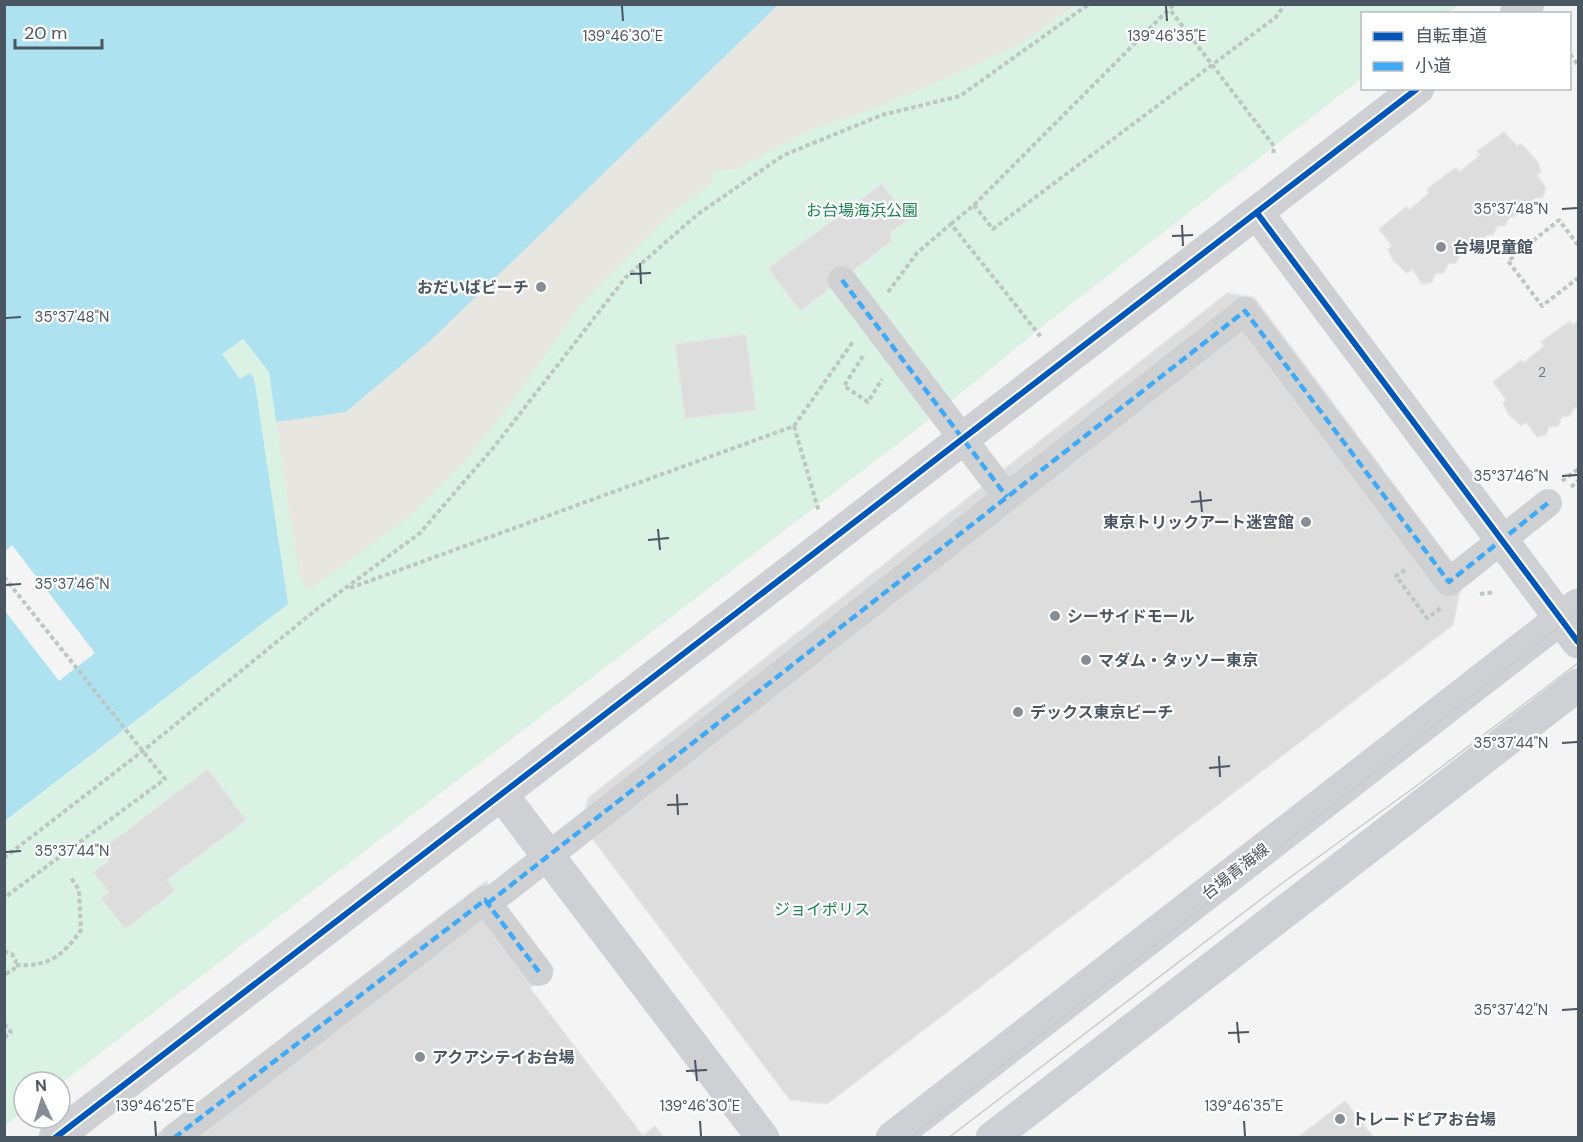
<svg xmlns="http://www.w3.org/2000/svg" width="1583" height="1142" font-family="'DM Sans','Noto Sans JP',sans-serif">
	<rect width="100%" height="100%" fill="#f4f4f4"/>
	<path fill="#d9f2e3" d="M778,5H1459L1447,13L1362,14V78L1043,326L921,426L60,1084L24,1082V1111L5,1126V822L288,604L241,380L222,354L242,339L269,372L276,422L430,341Z"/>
	<path fill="#e7e6e1" d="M778,5H1075L1023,42L967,69L883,105L813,129L735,169L712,173V183L672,212L582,303L512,402L468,458L412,514L309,590L299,575L276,422L346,412L430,341Z"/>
	<path fill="#aee2f0" d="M5,5H778L430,341L346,412L276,422L269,372L243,339L222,354L240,379L250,373L254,378L288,604L5,821Z"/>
	<path fill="#f4f4f4" d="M12,545L95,653L59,681L5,611V551Z"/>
	<g fill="#ddddde" stroke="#e5e6e7" stroke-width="1.5">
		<path d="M1504,132L1517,146L1520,144L1525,147L1538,162L1541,172L1537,175L1546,188L1543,197L1534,199L1531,205L1521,207L1518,215L1509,218L1505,226H1497L1494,234L1485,236L1481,244L1473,245L1469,254L1460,255L1456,263L1448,264L1444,273L1435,274L1432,282L1422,284L1412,269L1407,273L1393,260L1388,249L1392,246L1379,229L1406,207L1409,210L1429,193L1427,189L1456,167L1459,172L1480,155L1477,151Z"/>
		<path d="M882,184L908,219L890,233L892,241L800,311L768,268Z"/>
		<path d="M1227,293L1254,297L1463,577L1453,625L827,1104L790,1100L582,825L588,798Z"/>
		<path d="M1578,320V408H1574L1570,416L1562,417L1558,426L1549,427L1546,435L1537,437L1526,422L1521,426L1508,414L1503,403L1506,400L1493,382L1521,360L1523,363L1544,346L1541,342L1570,321L1573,325Z"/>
		<path d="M746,334L756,410L685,419L675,344Z"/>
		<path d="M208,769L246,820L167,880L175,891L125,929L101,898L109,892L93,872L108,861L100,851Z"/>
		<path d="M486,881L554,969L530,988L643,1136L655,1126L664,1138H152Z"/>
		<path d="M1345,1101L1374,1138H1297Z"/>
	</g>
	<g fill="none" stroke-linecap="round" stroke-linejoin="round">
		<g stroke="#bcc7c4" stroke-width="4" stroke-dasharray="4.5 3" stroke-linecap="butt">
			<path d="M1171,11L1274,146L1273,156"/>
			<path d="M1570,54L1578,65"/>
			<path d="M974,205L993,229L1276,17L1285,4"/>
			<path d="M951,224L974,205L1174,4"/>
			<path d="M1578,245L1559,220L1508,261L1542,306L1578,278"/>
			<path d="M888,292L917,253L951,224L1041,337"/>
			<path d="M863,356L844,386L868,402L882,379"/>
			<path d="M794,426L819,512"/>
			<path d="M1562,481L1578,469"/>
			<path d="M1571,487L1578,481"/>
			<path d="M1405,570L1396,576L1427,618L1441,608"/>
			<path d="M4,577L165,779L4,898"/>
			<path d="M350,588L794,426L854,340"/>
			<path d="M1480,594L1495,592"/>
			<path d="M4,858L144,750L317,609L420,533L494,447L626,277L698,214L784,155L882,115L960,96L1089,4"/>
			<path d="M4,951L12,954L16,961L14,969L4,975"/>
			<path d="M16,965C48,967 63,956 81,930L79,890L70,876"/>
			<path d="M4,1024L11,1032L4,1038"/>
		</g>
		<g stroke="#ced0d2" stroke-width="28">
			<path d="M842,280L1007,497"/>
			<path d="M488,903L1245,311L1449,582L1548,503"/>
			<path d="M174,1138L485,900L539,972"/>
		</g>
		<g stroke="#ced0d4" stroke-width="33">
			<path d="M1516,14L1528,4"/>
			<path d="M1257,213L1578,642"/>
			<path d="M502,795L763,1138"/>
			<path d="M55,1138L1418,88"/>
			<path d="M892,1138L1578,605"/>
			<path d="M992,1138L1578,685"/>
		</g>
		<g stroke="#c9cacc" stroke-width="1.5">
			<path d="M910,1138L1578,612"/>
			<path d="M948,1138L1281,884L1419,784L1578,663"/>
		</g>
		<g stroke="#3fa9f5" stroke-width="4.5" stroke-dasharray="9 4.5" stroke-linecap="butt">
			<path d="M842,280L1007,497"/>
			<path d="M488,903L1245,311L1449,582L1548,503"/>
			<path d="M174,1138L485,900L539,972"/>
		</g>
		<g stroke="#fff" stroke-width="10">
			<g id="cycleway">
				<path d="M1257,213L1578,642"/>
				<path d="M55,1138L1418,88"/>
			</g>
		</g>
		<use href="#cycleway" stroke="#0057b8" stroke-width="6"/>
	</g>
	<path fill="none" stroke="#4a5661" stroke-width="2" d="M622,6L623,21M1166,6L1167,21M1562,209L1577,208M1182,225L1183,246M1172,236L1193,235M640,263L641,284M630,274L651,273M6,318L21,317M1562,476L1577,475M1200,491L1202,512M1191,502L1212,500M658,529L660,550M648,540L669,538M6,585L21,584M1562,743L1577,742M1219,756L1220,777M1209,768L1230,766M677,794L678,815M667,805L688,804M6,852L21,851M1562,1010L1577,1009M1237,1022L1239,1043M1228,1033L1249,1032M695,1060L697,1081M686,1071L707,1070M155,1121L156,1136M700,1121L701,1136M1244,1121L1245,1136"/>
	<g fill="#868d94" stroke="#fff" stroke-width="2">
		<circle cx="1441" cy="247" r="6"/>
		<circle cx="541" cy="287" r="6"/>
		<circle cx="1306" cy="522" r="6"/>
		<circle cx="1055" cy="616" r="6"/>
		<circle cx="1086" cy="660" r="6"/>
		<circle cx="1018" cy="712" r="6"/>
		<circle cx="420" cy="1057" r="6"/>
		<circle cx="1340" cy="1119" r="6"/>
	</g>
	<g text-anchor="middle" stroke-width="4.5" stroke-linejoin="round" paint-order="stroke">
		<g font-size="14" fill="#707881">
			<text x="1542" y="377">2</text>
		</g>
		<g font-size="16" fill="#17864f" stroke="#fff">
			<text x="862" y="216">お台場海浜公園</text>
			<text x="822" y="915">ジョイポリス</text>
		</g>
		<g font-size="16" font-weight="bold" fill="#4a5661" stroke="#fff" text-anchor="start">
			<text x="1453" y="253">台場児童館</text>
			<text x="529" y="293" text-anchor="end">おだいばビーチ</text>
			<text x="1294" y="528" text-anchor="end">東京トリックアート迷宮館</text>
			<text x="1067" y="622">シーサイドモール</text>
			<text x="1098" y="666">マダム・タッソー東京</text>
			<text x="1030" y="718">デックス東京ビーチ</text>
			<text x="432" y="1063">アクアシテイお台場</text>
			<text x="1352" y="1125">トレードピアお台場</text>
		</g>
		<g font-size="16" fill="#4a5661" stroke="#fff">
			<text transform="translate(1235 871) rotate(-38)" y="6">台場青海線</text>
		</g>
	</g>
	<g font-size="15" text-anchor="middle" fill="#4a5661" stroke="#fff" stroke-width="4.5" stroke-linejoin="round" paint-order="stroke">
		<text x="623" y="41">139°46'30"E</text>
		<text x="1167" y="41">139°46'35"E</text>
		<text x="1511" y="214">35°37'48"N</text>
		<text x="72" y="322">35°37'48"N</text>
		<text x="1511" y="481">35°37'46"N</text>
		<text x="72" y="589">35°37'46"N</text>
		<text x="1511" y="748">35°37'44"N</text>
		<text x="72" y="856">35°37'44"N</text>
		<text x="1511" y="1015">35°37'42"N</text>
		<text x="155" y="1111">139°46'25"E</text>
		<text x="700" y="1111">139°46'30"E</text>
		<text x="1244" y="1111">139°46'35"E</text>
	</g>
	<rect width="1583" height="1142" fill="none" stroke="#4a5661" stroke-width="12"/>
	<rect x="1361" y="12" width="210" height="78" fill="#ffffff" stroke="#b7bbc0" stroke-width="1.5"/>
	<rect x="1373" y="32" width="30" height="9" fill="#0057b8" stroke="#b7bbc0" stroke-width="1.5"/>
	<text x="1415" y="42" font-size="18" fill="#4a5661">自転車道</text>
	<rect x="1373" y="62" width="30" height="9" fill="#3fa9f5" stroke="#b7bbc0" stroke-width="1.5"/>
	<text x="1415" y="72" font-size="18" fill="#4a5661">小道</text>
	<g transform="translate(42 1100) rotate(356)"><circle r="28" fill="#ffffff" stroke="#b7bbc0" stroke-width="1.5"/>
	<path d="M0-4.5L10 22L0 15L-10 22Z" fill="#868d94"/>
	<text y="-9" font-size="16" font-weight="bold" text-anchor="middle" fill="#4a5661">N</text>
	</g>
	<path d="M15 39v9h87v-9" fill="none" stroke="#4a5661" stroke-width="3"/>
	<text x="24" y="39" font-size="18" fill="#4a5661" stroke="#ffffff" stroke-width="4.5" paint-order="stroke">20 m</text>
</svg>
